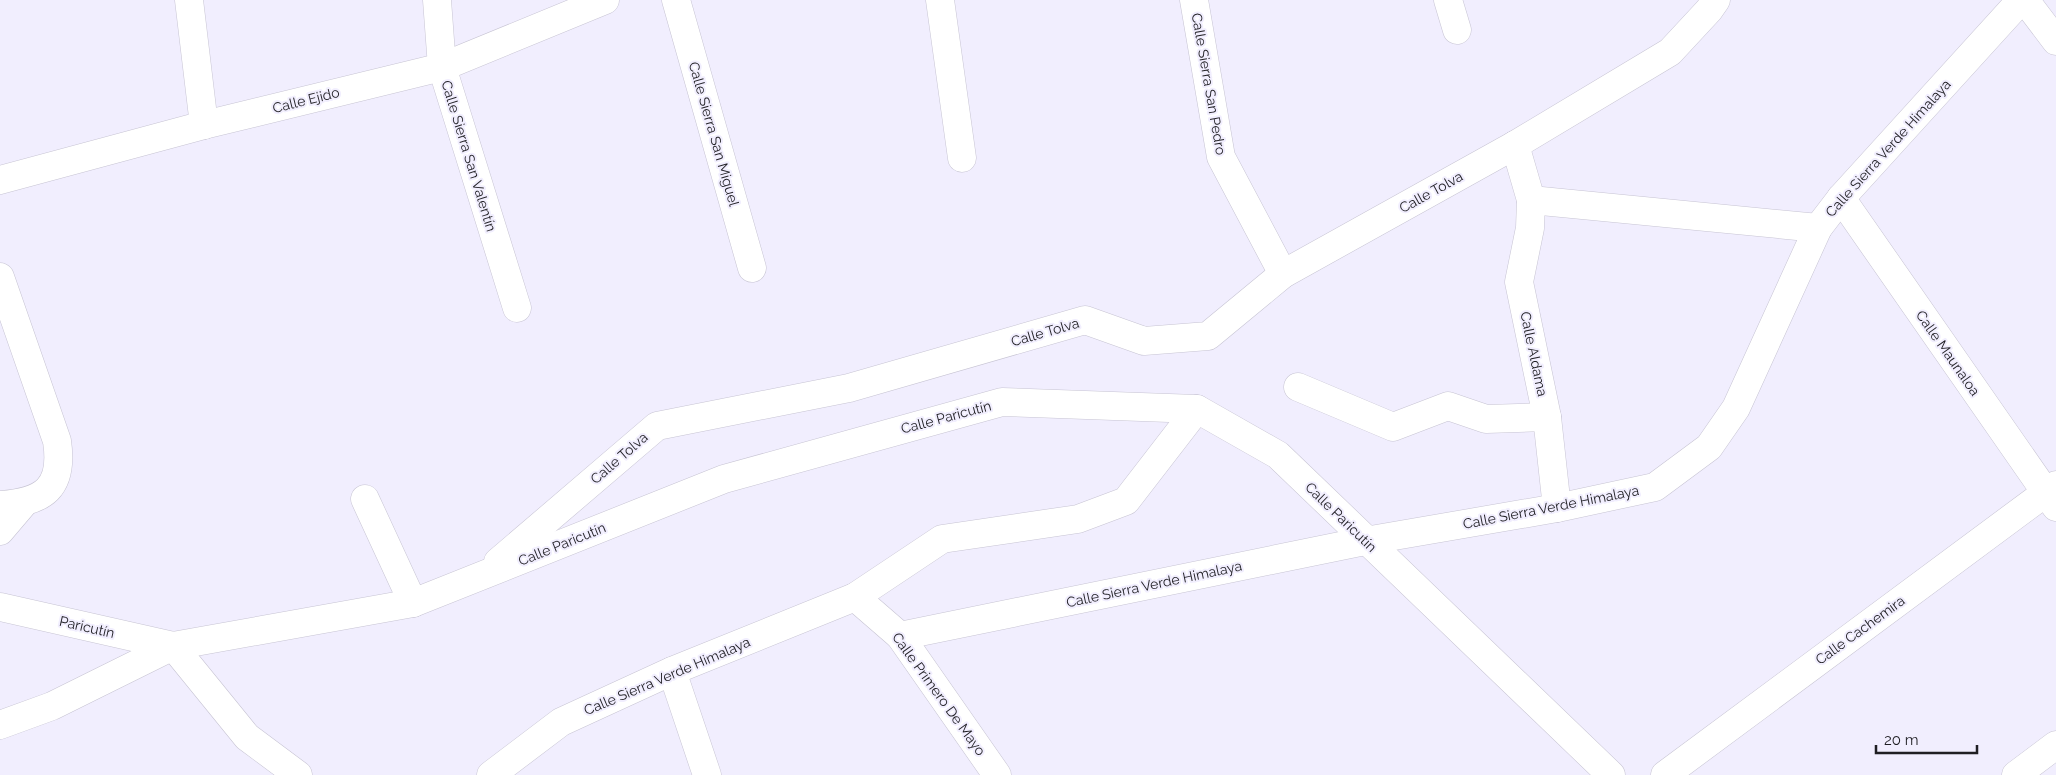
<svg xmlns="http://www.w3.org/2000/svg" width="2056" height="775" font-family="Raleway,sans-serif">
	<rect width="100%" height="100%" fill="#f1eefe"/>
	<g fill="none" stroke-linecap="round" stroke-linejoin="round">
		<g stroke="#c7c4d3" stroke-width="29">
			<g id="street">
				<path d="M189,0L204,125"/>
				<path d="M437,0L442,67L517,308"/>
				<path d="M676,0L752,268"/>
				<path d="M940,0L962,158"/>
				<path d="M1194,0L1221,157L1283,274"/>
				<path d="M1448,0L1457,30"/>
				<path d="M2025,0L2056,41"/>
				<path d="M1515,145L1531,200L1530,228L1519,282L1547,417L1557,508"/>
				<path d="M0,180L204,125L442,67L605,0"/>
				<path d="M1841,198L2056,507"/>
				<path d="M1531,200L1818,228"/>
				<path d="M0,277L57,441C64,488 44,502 0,505"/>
				<path d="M1298,387L1393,427L1448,406L1486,419L1547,417"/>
				<path d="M365,499L413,603"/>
				<path d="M0,531L23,504"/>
				<path d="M498,562L657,426L849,388L1085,320L1144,341L1208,336L1283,274L1515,145L1670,52L1709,10L1716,0"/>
				<path d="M855,597L900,636L997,775"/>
				<path d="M0,607L173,646"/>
				<path d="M900,636L1365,541L1557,508L1655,487L1709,447L1736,408L1818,228L1841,198L2021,0"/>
				<path d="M173,646L247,737L298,775"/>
				<path d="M672,671L707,775"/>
				<path d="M0,725L52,706L173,646L413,603L724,479L1002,402L1197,409L1278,455L1611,775"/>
				<path d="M491,775L561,722L672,671L855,597L942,539L1078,519L1126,501L1197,409"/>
				<path d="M1665,775L2056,485"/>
				<path d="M2016,775L2056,745"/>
			</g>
		</g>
		<use href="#street" stroke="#fff" stroke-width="28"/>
	</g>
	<g text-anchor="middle" stroke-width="4" stroke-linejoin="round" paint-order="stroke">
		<g font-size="14" fill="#1f1e23" stroke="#f1eefe">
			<text transform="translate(1209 84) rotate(80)" y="5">Calle Sierra San Pedro</text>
			<text transform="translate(306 100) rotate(-14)" y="5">Calle Ejido</text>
			<text transform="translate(714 134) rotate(74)" y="5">Calle Sierra San Miguel</text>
			<text transform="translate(1888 148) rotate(-48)" y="5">Calle Sierra Verde Himalaya</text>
			<text transform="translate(469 156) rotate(73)" y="5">Calle Sierra San Valentín</text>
			<text transform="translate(1431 192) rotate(-29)" y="5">Calle Tolva</text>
			<text transform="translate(1045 332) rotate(-16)" y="5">Calle Tolva</text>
			<text transform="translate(1948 353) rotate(55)" y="5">Calle Maunaloa</text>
			<text transform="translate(1534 354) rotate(78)" y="5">Calle Aldama</text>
			<text transform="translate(946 417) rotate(-15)" y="5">Calle Paricutín</text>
			<text transform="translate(619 458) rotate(-41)" y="5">Calle Tolva</text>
			<text transform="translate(1551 507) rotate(-11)" y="5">Calle Sierra Verde Himalaya</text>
			<text transform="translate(1341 517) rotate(44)" y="5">Calle Paricutín</text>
			<text transform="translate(562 544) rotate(-22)" y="5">Calle Paricutín</text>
			<text transform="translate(1154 584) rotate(-12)" y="5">Calle Sierra Verde Himalaya</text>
			<text transform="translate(87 627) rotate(13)" y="5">Paricutín</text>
			<text transform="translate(1860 630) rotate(-36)" y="5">Calle Cachemira</text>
			<text transform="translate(667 676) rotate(-23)" y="5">Calle Sierra Verde Himalaya</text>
			<text transform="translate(939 694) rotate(54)" y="5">Calle Primero De Mayo</text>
		</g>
	</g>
	<path d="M1876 745v8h101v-8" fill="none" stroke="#1f1e23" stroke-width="2.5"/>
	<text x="1884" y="745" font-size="15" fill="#1f1e23" stroke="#f1eefe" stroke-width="4" paint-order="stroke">20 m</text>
</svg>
